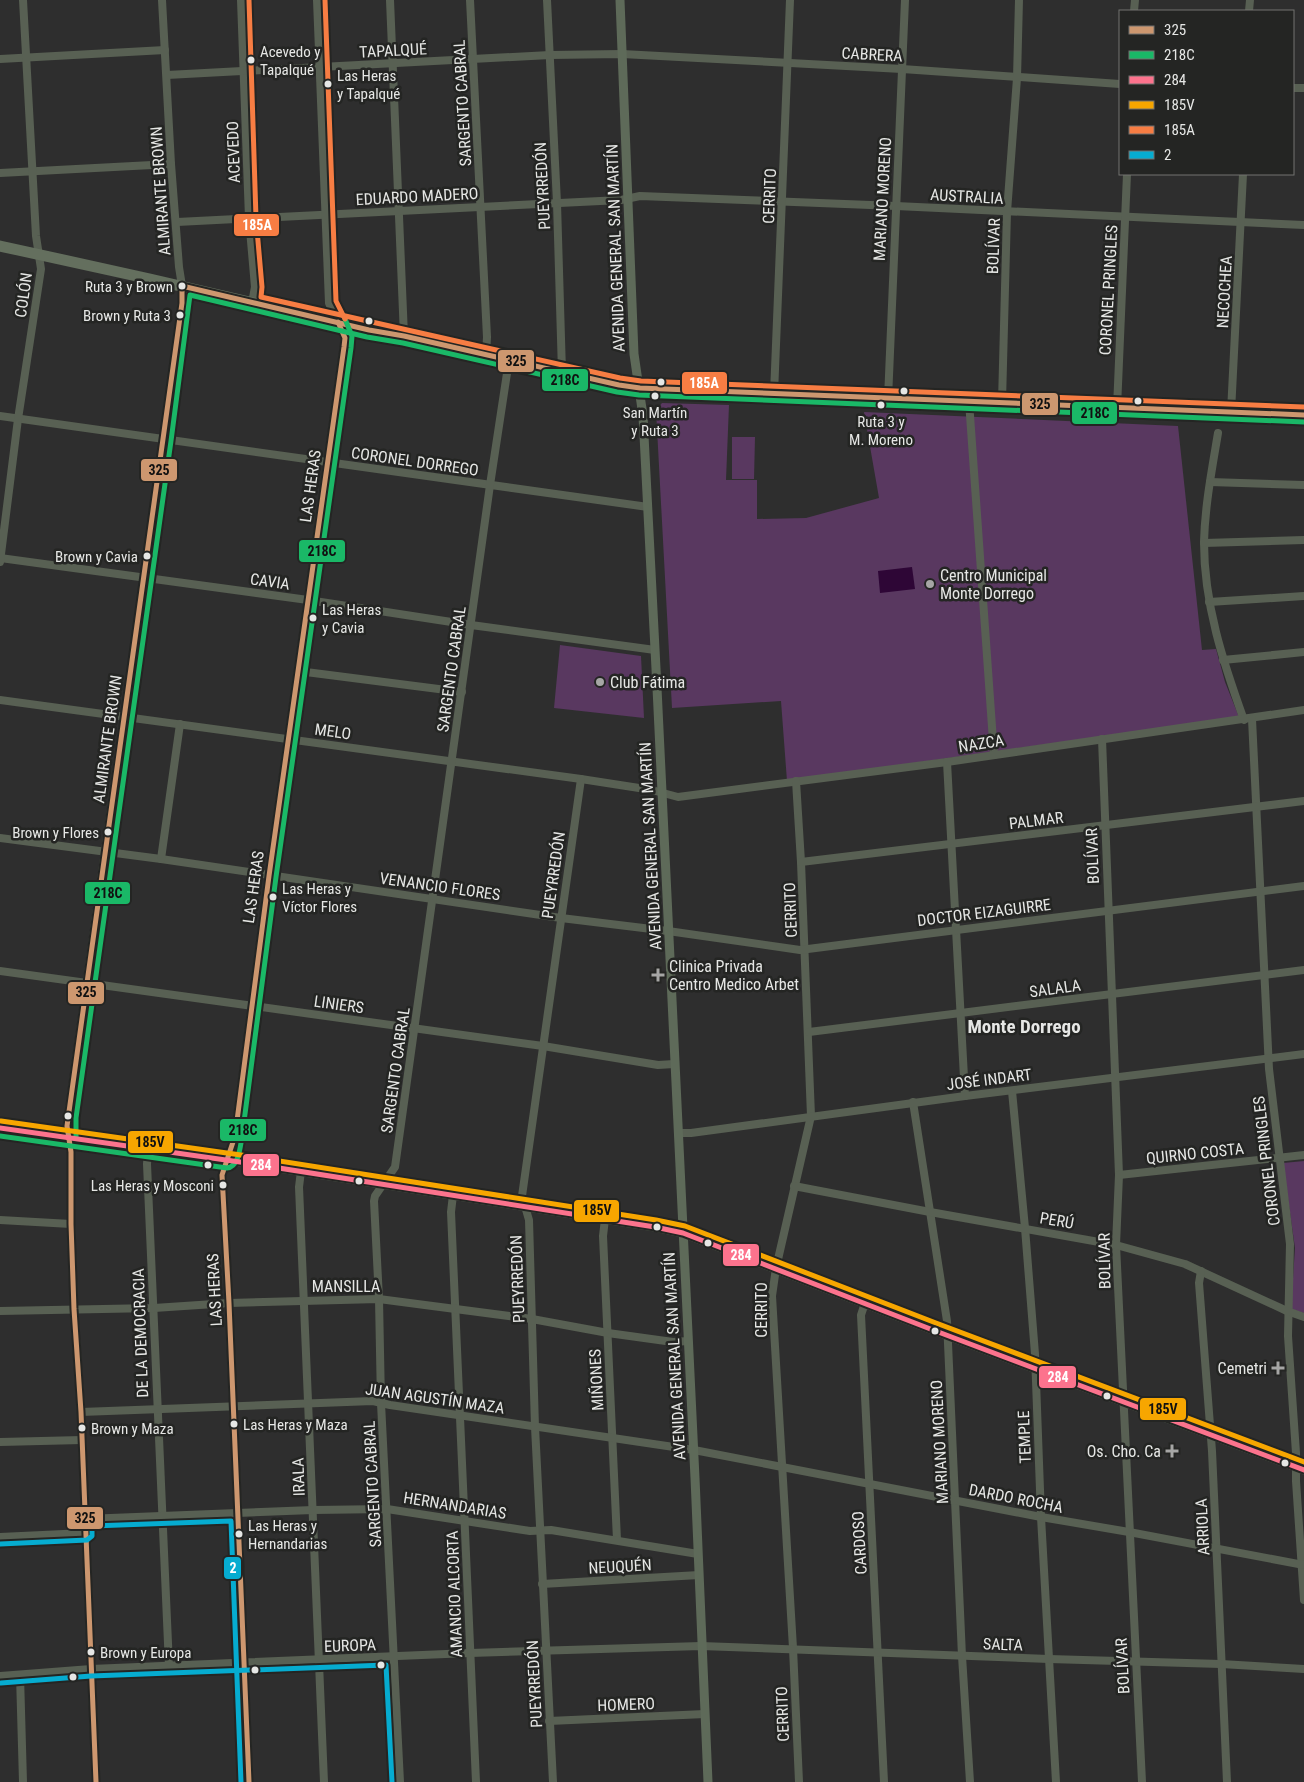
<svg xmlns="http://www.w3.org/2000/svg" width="1304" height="1782" font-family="'Roboto Condensed',sans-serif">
	<rect width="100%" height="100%" fill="#2e2e2e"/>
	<g fill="#593860">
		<path d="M662,403L729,405L726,480H757V519L806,518L879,498L864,412L1178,426L1202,650L1216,649L1225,682L1239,717L787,781L781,701L672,708L656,410Z"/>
		<path d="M732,437H755L754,479H732Z"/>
		<path d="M560,645L641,656L644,718L554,708Z"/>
		<path d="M1304,1161V1313L1291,1309L1295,1248L1283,1163Z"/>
	</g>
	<path fill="#2e0636" d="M912,567L915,589L880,593L878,571Z"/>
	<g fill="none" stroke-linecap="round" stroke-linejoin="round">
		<g stroke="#586053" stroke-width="8">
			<path d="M241,0L249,218L255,287L252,303"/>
			<path d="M390,0L404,336"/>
			<path d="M470,0L487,337L486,355"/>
			<path d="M547,0L557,203L562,372"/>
			<path d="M1134,11L1135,0"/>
			<path d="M1249,11L1250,0"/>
			<path d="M0,59L165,50"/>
			<path d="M167,75L550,55L622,54L902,69L1120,84"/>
			<path d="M1293,88H1304"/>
			<path d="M0,173L171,164"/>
			<path d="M177,222L621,200L640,196L896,206L1304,225"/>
			<path d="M774,394L790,0"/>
			<path d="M888,399L905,0"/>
			<path d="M969,401L994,755"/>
			<path d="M1002,402L1007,212L1017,78L1019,0"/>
			<path d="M1117,408L1127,174"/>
			<path d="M1231,412L1243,174"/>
			<path d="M0,416L648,507"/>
			<path d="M1218,433C1212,469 1205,505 1204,542C1204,604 1223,662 1244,720"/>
			<path d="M1210,482L1304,485"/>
			<path d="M1204,543L1304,540"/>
			<path d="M0,558L308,600L471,625L655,650"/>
			<path d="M0,562L18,419L41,269L36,236L23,0"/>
			<path d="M1209,602L1304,596"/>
			<path d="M1223,660L1304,652"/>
			<path d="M298,671L462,692"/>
			<path d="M0,700L581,779L652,790L678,797L947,762L1304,710"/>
			<path d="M1252,719L1269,1069L1290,1244L1288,1336L1296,1453V1481L1304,1600"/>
			<path d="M1102,739L1119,1175L1116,1245L1142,1782"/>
			<path d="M947,762L965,1096"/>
			<path d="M796,781L801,862L811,1116L776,1268L772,1296L793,1648L799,1782"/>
			<path d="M0,838L161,859L561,918L668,931L800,950L1304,886"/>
			<path d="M161,859L180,724"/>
			<path d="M801,862L1304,801"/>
			<path d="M0,971L543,1046L658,1065L674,1064"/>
			<path d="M809,1032L1304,970"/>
			<path d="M1012,1091L1025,1228L1035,1354L1041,1517L1056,1782"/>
			<path d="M913,1102L947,1321L962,1656L970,1782"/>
			<path d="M678,1133H691L965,1096L1304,1054"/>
			<path d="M148,1150L147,1164L169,1666"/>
			<path d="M301,1171L299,1187L324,1782"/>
			<path d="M1119,1175L1304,1155"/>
			<path d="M794,1186L930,1212L1116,1245L1185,1264L1287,1311L1304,1317"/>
			<path d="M453,1195L451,1212L476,1782"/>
			<path d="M605,1219L603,1236L617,1540"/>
			<path d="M0,1220L71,1224"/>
			<path d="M1201,1271L1199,1283L1212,1451L1227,1782"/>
			<path d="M865,1303L861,1315L884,1782"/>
			<path d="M0,1311L154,1308L229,1303L379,1299L532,1319L608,1333L673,1342L688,1341"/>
			<path d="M81,1412L373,1401L390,1405L694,1450L1041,1517L1129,1532L1304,1565"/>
			<path d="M0,1442L82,1440"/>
			<path d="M85,1519L313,1510L387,1509L530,1531L551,1530L698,1554"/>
			<path d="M0,1537L85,1533"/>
			<path d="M542,1584L699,1575"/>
			<path d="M20,1675L23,1782"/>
			<path d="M0,1676L91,1669L470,1653L701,1646L1049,1659L1221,1664L1304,1669"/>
			<path d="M549,1721L705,1714"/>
			<path d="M96,1782L81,1412L74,1309L71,1224V1152L67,1126L105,851L164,440L182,303V286L179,267L171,164L162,0"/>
			<path d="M249,1782L229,1303L222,1175L232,1147L235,1136L269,876L344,347L345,338L329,303L317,0"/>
			<path d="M400,1782L381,1403L379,1299L374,1201L375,1196L395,1167L490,485L509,360"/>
			<path d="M553,1782L535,1427L529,1220L522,1196L581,779"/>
		</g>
		<g stroke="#5e6a59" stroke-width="9">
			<path d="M620,0L634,354L643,416L657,688L695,1478L708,1782"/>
			<path d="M0,1128L247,1163L655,1227L683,1233L933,1330L1304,1470"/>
		</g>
		<path stroke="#646f5e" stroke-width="11" d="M0,246L150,279L369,330L404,336L619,385L640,388L1304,415"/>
		<g stroke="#242523" stroke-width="9">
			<g id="bus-1">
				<path d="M96,1782L81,1412L74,1309L71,1224V1152L67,1126L182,303V286L369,330L404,336L619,385L640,388L1304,415"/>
				<path d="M249,1782L229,1303L222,1175L235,1136L269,876L344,347L345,338L338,322"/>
			</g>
		</g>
		<g stroke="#242523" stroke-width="9">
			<g id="bus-2">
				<path d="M0,1136L227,1168C239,1167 240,1147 242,1137L276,877L351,348L352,336L345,319"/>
				<path d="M76,1138V1118L171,441L190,295L367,337L403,343L617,392L639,395L1304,422"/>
			</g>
		</g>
		<g stroke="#242523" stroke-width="9">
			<path id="bus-3" d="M0,1128L247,1163L655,1227L683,1233L933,1330L1304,1470"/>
		</g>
		<g stroke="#242523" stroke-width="9">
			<path id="bus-4" d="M1,1121L248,1156L656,1220L685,1226L936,1323L1304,1462"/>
		</g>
		<g stroke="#242523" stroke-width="9">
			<g id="bus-5">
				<path d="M249,0L256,218L262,287L261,297L620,378L641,381L1304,407"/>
				<path d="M325,0L336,301L345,319"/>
			</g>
		</g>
		<g stroke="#242523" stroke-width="9">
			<g id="bus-6">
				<path d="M0,1544L87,1540L92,1536V1526L231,1521L241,1782"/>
				<path d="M1,1683L91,1676L386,1665L392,1782"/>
			</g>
		</g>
		<use href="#bus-1" stroke="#cd976f" stroke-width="5"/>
		<use href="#bus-2" stroke="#1ab867" stroke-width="5"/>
		<use href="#bus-3" stroke="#fc738d" stroke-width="5"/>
		<use href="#bus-4" stroke="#f7a600" stroke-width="5"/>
		<use href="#bus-5" stroke="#f77d43" stroke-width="5"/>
		<use href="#bus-6" stroke="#06acd0" stroke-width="5"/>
	</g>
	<g fill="#e6e7e5" stroke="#242523" stroke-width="2">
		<circle cx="251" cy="60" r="4.5"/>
		<circle cx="328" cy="84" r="4.5"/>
		<circle cx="182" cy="286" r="4.5"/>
		<circle cx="180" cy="315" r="4.5"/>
		<circle cx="369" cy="321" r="4.5"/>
		<circle cx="661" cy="382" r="4.5"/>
		<circle cx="904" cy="391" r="4.5"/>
		<circle cx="655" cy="396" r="4.5"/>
		<circle cx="1138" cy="401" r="4.5"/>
		<circle cx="881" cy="405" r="4.5"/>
		<circle cx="147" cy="556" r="4.5"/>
		<circle cx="313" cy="618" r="4.5"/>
		<circle cx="108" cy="832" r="4.5"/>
		<circle cx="273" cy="897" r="4.5"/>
		<circle cx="68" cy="1116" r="4.5"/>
		<circle cx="208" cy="1165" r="4.5"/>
		<circle cx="359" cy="1181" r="4.5"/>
		<circle cx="223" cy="1185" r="4.5"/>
		<circle cx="657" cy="1227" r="4.5"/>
		<circle cx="708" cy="1243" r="4.5"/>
		<circle cx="935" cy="1331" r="4.5"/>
		<circle cx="1107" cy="1396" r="4.5"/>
		<circle cx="234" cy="1424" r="4.5"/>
		<circle cx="82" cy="1428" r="4.5"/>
		<circle cx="1285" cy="1463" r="4.5"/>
		<circle cx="239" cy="1534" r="4.5"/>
		<circle cx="91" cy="1652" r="4.5"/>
		<circle cx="381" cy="1665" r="4.5"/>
		<circle cx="255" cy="1670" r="4.5"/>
		<circle cx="73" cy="1677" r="4.5"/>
	</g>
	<g fill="#a6a6a5" stroke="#242523" stroke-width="2">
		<circle cx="930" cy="584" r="5"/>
		<circle cx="600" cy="682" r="5"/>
		<path d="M655.5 967.5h5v5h5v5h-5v5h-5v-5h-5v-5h5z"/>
		<path d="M1275.5 1360.5h5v5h5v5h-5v5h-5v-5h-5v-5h5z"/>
		<path d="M1169.5 1443.5h5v5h5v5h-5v5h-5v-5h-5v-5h5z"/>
	</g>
	<g text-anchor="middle" stroke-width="5" stroke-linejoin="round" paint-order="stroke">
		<g font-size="15" fill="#e6e7e5" stroke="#242523" text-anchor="start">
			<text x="260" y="57">Acevedo y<tspan x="260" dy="18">Tapalqué</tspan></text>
			<text x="337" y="81">Las Heras<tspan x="337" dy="18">y Tapalqué</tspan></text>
			<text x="173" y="292" text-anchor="end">Ruta 3 y Brown</text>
			<text x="171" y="321" text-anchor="end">Brown y Ruta 3</text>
			<text x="655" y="418" text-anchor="middle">San Martín<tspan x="655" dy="18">y Ruta 3</tspan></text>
			<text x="881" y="427" text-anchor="middle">Ruta 3 y<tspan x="881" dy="18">M. Moreno</tspan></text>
			<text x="138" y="562" text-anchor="end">Brown y Cavia</text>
			<text x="322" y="615">Las Heras<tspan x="322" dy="18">y Cavia</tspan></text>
			<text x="99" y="838" text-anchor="end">Brown y Flores</text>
			<text x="282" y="894">Las Heras y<tspan x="282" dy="18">Víctor Flores</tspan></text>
			<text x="214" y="1191" text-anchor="end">Las Heras y Mosconi</text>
			<text x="243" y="1430">Las Heras y Maza</text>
			<text x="91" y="1434">Brown y Maza</text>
			<text x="248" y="1531">Las Heras y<tspan x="248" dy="18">Hernandarias</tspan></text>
			<text x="100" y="1658">Brown y Europa</text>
		</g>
		<g font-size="16" fill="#e6e7e5" stroke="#242523">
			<text transform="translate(393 50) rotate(-3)" y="6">TAPALQUÉ</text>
			<text transform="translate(872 54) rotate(3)" y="6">CABRERA</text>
			<text transform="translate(462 103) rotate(-93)" y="6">SARGENTO CABRAL</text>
			<text transform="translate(233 152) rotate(-92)" y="6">ACEVEDO</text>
			<text transform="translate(542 186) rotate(-93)" y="6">PUEYRREDÓN</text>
			<text transform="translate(160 191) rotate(-94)" y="6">ALMIRANTE BROWN</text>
			<text transform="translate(417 196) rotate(-3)" y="6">EDUARDO MADERO</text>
			<text transform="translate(769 196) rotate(-88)" y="6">CERRITO</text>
			<text transform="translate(967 196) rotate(3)" y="6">AUSTRALIA</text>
			<text transform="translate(882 199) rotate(-87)" y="6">MARIANO MORENO</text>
			<text transform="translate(993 246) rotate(-88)" y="6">BOLÍVAR</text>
			<text transform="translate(615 248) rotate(-92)" y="6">AVENIDA GENERAL SAN MARTÍN</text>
			<text transform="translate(1108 290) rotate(-87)" y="6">CORONEL PRINGLES</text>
			<text transform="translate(1224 292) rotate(-87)" y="6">NECOCHEA</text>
			<text transform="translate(23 295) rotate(-82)" y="6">COLÓN</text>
			<text transform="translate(415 461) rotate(8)" y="6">CORONEL DORREGO</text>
			<text transform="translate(310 486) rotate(-82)" y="6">LAS HERAS</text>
			<text transform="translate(270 581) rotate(8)" y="6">CAVIA</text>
			<text transform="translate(451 669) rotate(-82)" y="6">SARGENTO CABRAL</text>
			<text transform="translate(333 731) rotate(8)" y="6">MELO</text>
			<text transform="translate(107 739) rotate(-82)" y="6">ALMIRANTE BROWN</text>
			<text transform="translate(981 743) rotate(-9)" y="6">NAZCA</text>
			<text transform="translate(1036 820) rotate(-7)" y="6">PALMAR</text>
			<text transform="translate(650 846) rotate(-93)" y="6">AVENIDA GENERAL SAN MARTÍN</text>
			<text transform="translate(1092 856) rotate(-92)" y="6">BOLÍVAR</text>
			<text transform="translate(553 875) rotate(-82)" y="6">PUEYRREDÓN</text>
			<text transform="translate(440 886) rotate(8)" y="6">VENANCIO FLORES</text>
			<text transform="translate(253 887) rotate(-82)" y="6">LAS HERAS</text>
			<text transform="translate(790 910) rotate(-92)" y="6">CERRITO</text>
			<text transform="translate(984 912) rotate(-7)" y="6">DOCTOR EIZAGUIRRE</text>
			<text transform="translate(1055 988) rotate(-8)" y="6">SALALA</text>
			<text transform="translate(339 1004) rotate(8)" y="6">LINIERS</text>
			<text transform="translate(395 1070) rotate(-82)" y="6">SARGENTO CABRAL</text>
			<text transform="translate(989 1079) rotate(-7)" y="6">JOSÉ INDART</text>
			<text transform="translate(1195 1153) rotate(-6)" y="6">QUIRNO COSTA</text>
			<text transform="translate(1266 1161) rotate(-97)" y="6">CORONEL PRINGLES</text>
			<text transform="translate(1057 1220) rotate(10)" y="6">PERÚ</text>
			<text transform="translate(1104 1261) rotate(-91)" y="6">BOLÍVAR</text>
			<text transform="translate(517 1279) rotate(-92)" y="6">PUEYRREDÓN</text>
			<text x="346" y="1292">MANSILLA</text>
			<text transform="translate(214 1290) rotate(-93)" y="6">LAS HERAS</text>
			<text transform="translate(761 1310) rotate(-90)" y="6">CERRITO</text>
			<text transform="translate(140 1333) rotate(-92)" y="6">DE LA DEMOCRACIA</text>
			<text transform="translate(674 1356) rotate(-93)" y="6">AVENIDA GENERAL SAN MARTÍN</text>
			<text transform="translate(596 1380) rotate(-93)" y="6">MIÑONES</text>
			<text transform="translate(435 1398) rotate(8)" y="6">JUAN AGUSTÍN MAZA</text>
			<text transform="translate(1024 1437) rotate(-92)" y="6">TEMPLE</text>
			<text transform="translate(939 1442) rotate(-93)" y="6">MARIANO MORENO</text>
			<text transform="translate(298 1477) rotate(-92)" y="6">IRALA</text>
			<text transform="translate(372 1484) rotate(-93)" y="6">SARGENTO CABRAL</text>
			<text transform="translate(1016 1498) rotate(11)" y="6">DARDO ROCHA</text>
			<text transform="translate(455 1505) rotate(9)" y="6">HERNANDARIAS</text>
			<text transform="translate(1202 1527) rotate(-93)" y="6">ARRIOLA</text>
			<text transform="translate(859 1543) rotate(-93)" y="6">CARDOSO</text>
			<text transform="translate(620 1566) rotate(-3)" y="6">NEUQUÉN</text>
			<text transform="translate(454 1594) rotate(-92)" y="6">AMANCIO ALCORTA</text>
			<text transform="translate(1003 1644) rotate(2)" y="6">SALTA</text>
			<text transform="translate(350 1645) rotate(-2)" y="6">EUROPA</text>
			<text transform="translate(1122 1666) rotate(-93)" y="6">BOLÍVAR</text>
			<text transform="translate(534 1684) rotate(-93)" y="6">PUEYRREDÓN</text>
			<text transform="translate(626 1704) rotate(-2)" y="6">HOMERO</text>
			<text transform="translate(782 1714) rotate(-92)" y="6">CERRITO</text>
		</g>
		<g font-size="16" fill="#e6e7e5" stroke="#242523" text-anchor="start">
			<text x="940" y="581">Centro Municipal<tspan x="940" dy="18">Monte Dorrego</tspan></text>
			<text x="610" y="688">Club Fátima</text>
			<text x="669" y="972">Clinica Privada<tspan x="669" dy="18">Centro Medico Arbet</tspan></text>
			<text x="1267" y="1374" text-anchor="end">Cemetri</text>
			<text x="1161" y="1457" text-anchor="end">Os. Cho. Ca</text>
		</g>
		<g font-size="19" font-weight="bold" fill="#e6e7e5" stroke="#242523">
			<text x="1024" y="1033">Monte Dorrego</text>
		</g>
	</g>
	<g stroke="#242523" stroke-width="2">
		<rect x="233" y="213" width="47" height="24" rx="5" fill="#f77d43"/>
		<rect x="497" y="349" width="38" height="24" rx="5" fill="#cd976f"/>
		<rect x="541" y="368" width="48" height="24" rx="5" fill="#1ab867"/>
		<rect x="681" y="371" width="47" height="24" rx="5" fill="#f77d43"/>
		<rect x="1021" y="392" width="38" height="24" rx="5" fill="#cd976f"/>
		<rect x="1071" y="401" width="47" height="24" rx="5" fill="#1ab867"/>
		<rect x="140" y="458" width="38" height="24" rx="5" fill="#cd976f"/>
		<rect x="298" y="539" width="48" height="24" rx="5" fill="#1ab867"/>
		<rect x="84" y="881" width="47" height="24" rx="5" fill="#1ab867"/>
		<rect x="67" y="981" width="38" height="24" rx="5" fill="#cd976f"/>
		<rect x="219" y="1118" width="48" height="24" rx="5" fill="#1ab867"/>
		<rect x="127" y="1130" width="47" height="24" rx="5" fill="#f7a600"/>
		<rect x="242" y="1153" width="38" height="24" rx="5" fill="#fc738d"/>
		<rect x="573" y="1199" width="47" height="24" rx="5" fill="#f7a600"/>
		<rect x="722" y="1243" width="38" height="24" rx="5" fill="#fc738d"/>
		<rect x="1038" y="1365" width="39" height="24" rx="5" fill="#fc738d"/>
		<rect x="1139" y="1397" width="48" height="24" rx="5" fill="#f7a600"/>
		<rect x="66" y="1506" width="38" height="24" rx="5" fill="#cd976f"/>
		<rect x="223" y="1556" width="19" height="24" rx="5" fill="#06acd0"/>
	</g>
	<g font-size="14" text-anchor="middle" font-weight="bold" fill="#fff">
		<text x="257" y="230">185A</text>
		<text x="704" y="388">185A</text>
		<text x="261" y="1170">284</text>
		<text x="741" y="1260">284</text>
		<text x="1058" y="1382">284</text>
		<text x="233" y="1573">2</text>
	</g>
	<g font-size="14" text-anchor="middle" font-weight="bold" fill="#111">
		<text x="516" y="366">325</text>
		<text x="565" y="385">218C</text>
		<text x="1040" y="409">325</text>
		<text x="1095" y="418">218C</text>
		<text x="159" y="475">325</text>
		<text x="322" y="556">218C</text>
		<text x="108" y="898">218C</text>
		<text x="86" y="997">325</text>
		<text x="243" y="1135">218C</text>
		<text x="150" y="1147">185V</text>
		<text x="597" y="1215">185V</text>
		<text x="1163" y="1414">185V</text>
		<text x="85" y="1523">325</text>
	</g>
	<rect x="1119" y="10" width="175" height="165" fill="#242523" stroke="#727371"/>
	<rect x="1129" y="26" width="25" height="8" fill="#cd976f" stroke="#727371"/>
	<text x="1164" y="35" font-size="15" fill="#e6e7e5">325</text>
	<rect x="1129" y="51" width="25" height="8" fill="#1ab867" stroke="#727371"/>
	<text x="1164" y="60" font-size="15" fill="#e6e7e5">218C</text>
	<rect x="1129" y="76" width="25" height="8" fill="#fc738d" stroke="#727371"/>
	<text x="1164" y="85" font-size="15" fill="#e6e7e5">284</text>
	<rect x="1129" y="101" width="25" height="8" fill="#f7a600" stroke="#727371"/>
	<text x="1164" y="110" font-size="15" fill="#e6e7e5">185V</text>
	<rect x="1129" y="126" width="25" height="8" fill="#f77d43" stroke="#727371"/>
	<text x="1164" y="135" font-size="15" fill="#e6e7e5">185A</text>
	<rect x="1129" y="151" width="25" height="8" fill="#06acd0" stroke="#727371"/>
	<text x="1164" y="160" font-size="15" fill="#e6e7e5">2</text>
</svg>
